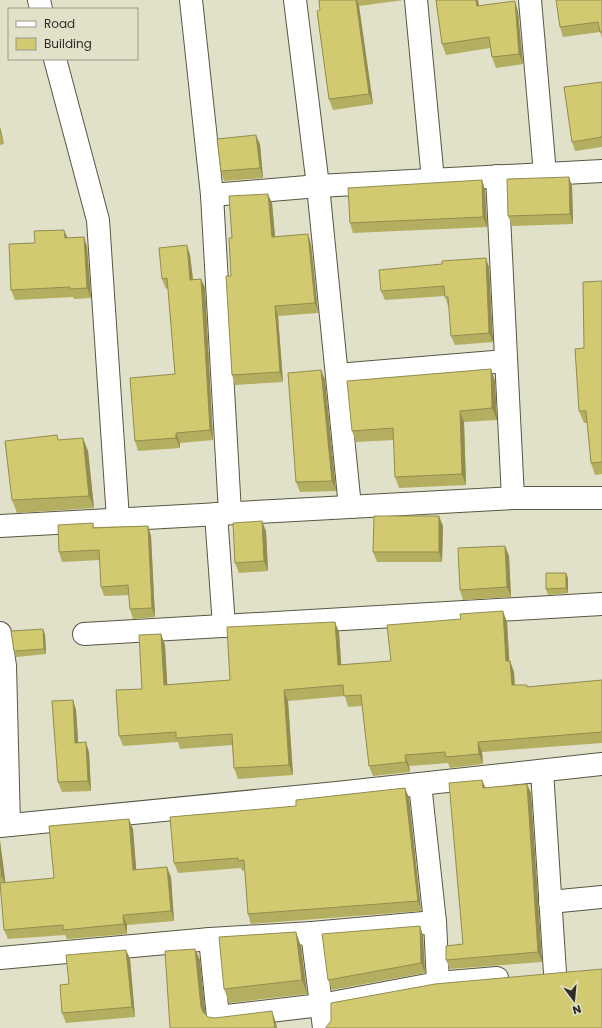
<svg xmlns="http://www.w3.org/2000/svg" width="602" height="1028" font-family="Poppins,sans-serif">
	<rect width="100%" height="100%" fill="#e1e0c9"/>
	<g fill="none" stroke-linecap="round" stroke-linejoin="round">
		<g stroke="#585744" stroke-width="24">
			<g id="minor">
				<path d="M39,0L41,9"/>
				<path d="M191,0L212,195L230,513"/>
				<path d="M295,0L318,186L350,507"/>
				<path d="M416,0L433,180"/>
				<path d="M530,0L545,174"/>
				<path d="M55,59L98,220L118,519"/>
				<path d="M497,176L513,498"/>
				<path d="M212,195L318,186L602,171"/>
				<path d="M337,375L506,361"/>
				<path d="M216,514L224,626"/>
				<path d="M0,526L513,498H602"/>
				<path d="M0,633L5,666L9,825"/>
				<path d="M84,634L602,604"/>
				<path d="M542,771L555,973"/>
				<path d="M420,784L435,922L438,983"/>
				<path d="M0,826L337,793L602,764"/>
				<path d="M550,902L602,897"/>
				<path d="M435,922L312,933L210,939L218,1017L321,1005L438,983L497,978"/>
				<path d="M312,933L324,1028"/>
				<path d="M0,958L210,939"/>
			</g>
		</g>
		<use href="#minor" stroke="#fff" stroke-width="22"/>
	</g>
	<g fill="#b4ae61">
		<path d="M319,0H404L359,6L373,104L333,110L329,99Z"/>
		<path d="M436,0H478L479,6L515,1L518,12L523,64L496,68L492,57L490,48L446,55L442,44Z"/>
		<path d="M602,0V38L600,32L563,37L560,27Z"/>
		<path d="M602,82V147L575,151L572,142Z"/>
		<path d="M0,127L4,144L0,145Z"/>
		<path d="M260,144L263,178L224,181L221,171Z"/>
		<path d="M569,177L572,186L573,224L512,226L508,216Z"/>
		<path d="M482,180L485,190L487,227L353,233L350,223Z"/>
		<path d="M272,203L275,237L311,244L318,313L278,316L283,382L235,385L232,375L231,276L232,238Z"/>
		<path d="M84,237L87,247L91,298L74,299L73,297L15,300L11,290L35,243L68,238Z"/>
		<path d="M190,255L193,279H201L205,288L213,440L180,443V448L138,451L135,441L175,374L168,288L166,289L162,279Z"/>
		<path d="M489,267L493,342L455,345L451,336L449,306H448L445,296L385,300L381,291Z"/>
		<path d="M602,281V474L595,475L591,463L587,423H584L579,411L584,348Z"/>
		<path d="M321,370L325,380L336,491L300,492L296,482Z"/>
		<path d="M495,381L497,420L464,422L466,485L399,488L395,477L394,440L356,442L352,431Z"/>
		<path d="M59,440L88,451L94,508L17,513L12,500Z"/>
		<path d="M93,523L94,527L148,526L151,536L155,617L133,619L130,609L129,595L104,596L101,587L100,560L62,562L59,552Z"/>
		<path d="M443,526L442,562H377L373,552Z"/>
		<path d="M266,531L268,571L239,573L235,563Z"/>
		<path d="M505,546L509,556L511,597L463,600L460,590Z"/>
		<path d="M568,578V593L548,595L546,589Z"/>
		<path d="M507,622L509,661H510L514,672L515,685H527V687L602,680V743L482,752L483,764L450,768L448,763L409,766L410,772L373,776L369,766L362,706L348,707L345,696L288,701L293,775L238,779L234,768L232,745L180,749L178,742L123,746L119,736L142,689L161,634L165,645L167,685L230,680L339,632L341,665L391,661Z"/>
		<path d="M45,634L46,654L16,657L14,651Z"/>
		<path d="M73,700L76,710L78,743L89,752L91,791L62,792L58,782Z"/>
		<path d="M482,780L485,787L531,793L542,962L450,969L446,960L463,944Z"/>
		<path d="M405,788L409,798L421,911L251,924L248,914L245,870L242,871L241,868L178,873L174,863L296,806Z"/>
		<path d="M133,829L136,869L171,877L174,921L127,925V934L67,939L65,935L8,939L4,930L1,887H0V840L5,883L54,878Z"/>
		<path d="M420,926L423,936L425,973L332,990L328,980Z"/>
		<path d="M301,946L307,994L229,1003L224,989Z"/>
		<path d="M126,950L130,959L135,1017L66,1023L62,1013L69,984Z"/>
	</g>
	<g fill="#928d4f">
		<path d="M356,0H357L359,6L373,104L369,94Z"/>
		<path d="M476,0H478L480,17L477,6Z"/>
		<path d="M515,1L518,12L523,64L519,54Z"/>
		<path d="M0,127L4,144L0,132Z"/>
		<path d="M256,135L260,144L263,178L260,168Z"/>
		<path d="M569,177L572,186L573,224L570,214Z"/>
		<path d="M482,180L485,190L487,227L483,217Z"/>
		<path d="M268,194L272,203L276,247L272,237Z"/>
		<path d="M64,230L68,239L65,238Z"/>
		<path d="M308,234L311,244L318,313L315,303Z"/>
		<path d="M84,237L87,247L91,298L87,288Z"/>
		<path d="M187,245L190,255L194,289L190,280Z"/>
		<path d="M486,258L489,267L493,342L489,333Z"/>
		<path d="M201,279L205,288L213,440L210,430Z"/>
		<path d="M275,306L278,316L283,382L280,372Z"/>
		<path d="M491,369L495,381L497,420L492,408Z"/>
		<path d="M321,370L325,380L336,491L332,481Z"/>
		<path d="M460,411L464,422L466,485L462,474Z"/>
		<path d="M176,433L180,443V448L176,438Z"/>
		<path d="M83,438L88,451L94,508L89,496Z"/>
		<path d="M439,516L443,526L442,562L439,552Z"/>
		<path d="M262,521L266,531L268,571L264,561Z"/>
		<path d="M148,526L151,536L155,617L152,608Z"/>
		<path d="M505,546L509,556L511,597L507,587Z"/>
		<path d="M566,573L568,578V593L566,588Z"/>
		<path d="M503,611L507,622L510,672L506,661Z"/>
		<path d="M335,622L339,632L342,676L338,665Z"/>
		<path d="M43,629L45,634L46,654L44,649Z"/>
		<path d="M161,634L165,645L168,696L164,685Z"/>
		<path d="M510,661L514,672L515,696L512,685Z"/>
		<path d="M284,690L288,701L293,775L289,765Z"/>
		<path d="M73,700L76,710L79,753L75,743Z"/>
		<path d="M86,742L89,752L91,791L88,781Z"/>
		<path d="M478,742L482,752L483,764L479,754Z"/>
		<path d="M405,755L409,766L410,772L406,762Z"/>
		<path d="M482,780L486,789L483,788Z"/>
		<path d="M527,784L531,793L542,962L538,952Z"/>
		<path d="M405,788L409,798L421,911L418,901Z"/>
		<path d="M129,819L133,829L137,879L133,870Z"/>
		<path d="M0,840V841L6,886L2,876L0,859Z"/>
		<path d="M167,867L171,877L174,921L171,911Z"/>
		<path d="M123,915L127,925V934L124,924Z"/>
		<path d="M420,926L423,936L425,973L421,963Z"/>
		<path d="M296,932L301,946L307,994L302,980Z"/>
		<path d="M195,949L200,960L206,1018L201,1007Z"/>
		<path d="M126,950L130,959L135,1017L132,1007Z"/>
		<path d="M272,1011L276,1023L277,1028H275Z"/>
	</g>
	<g fill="#d1ca71" stroke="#928d4f">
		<path d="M319,0H356L369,94L329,99L317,11L320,10Z"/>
		<path d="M436,0H476L477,6L515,1L519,54L492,57L489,37L442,44Z"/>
		<path d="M556,0H602V32H600L598,22L560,27Z"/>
		<path d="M602,82V137L572,142L564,87Z"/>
		<path d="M256,135L260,168L221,171L217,139Z"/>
		<path d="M569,177L570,214L508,216L507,179Z"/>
		<path d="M482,180L483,217L350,223L348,188Z"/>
		<path d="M268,194L272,237L308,234L315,303L275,306L280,372L232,375L226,276H231L229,238H232L229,196Z"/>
		<path d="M64,230L65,238L84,237L87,288L70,289V287L11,290L9,244L35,243L34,231Z"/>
		<path d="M187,245L190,280L201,279L210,430L176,433V438L135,441L130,378L175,374L167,278L162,279L159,248Z"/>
		<path d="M486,258L489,333L451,336L448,297H445L444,286L381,291L379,270L442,264V261Z"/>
		<path d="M602,281V462L591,463L586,411H579L575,349L584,348L583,282Z"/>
		<path d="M491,369L492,408L460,411L462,474L395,477L393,428L352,431L347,381Z"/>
		<path d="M321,370L332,481L296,482L288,373Z"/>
		<path d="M57,435L58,440L83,438L89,496L12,500L5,441Z"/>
		<path d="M374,516H439V552H373Z"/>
		<path d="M262,521L264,561L235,563L233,523Z"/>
		<path d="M93,523V528L148,526L152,608L130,609L128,585L101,587L99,550L59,552L58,525Z"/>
		<path d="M505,546L507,587L460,590L458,548Z"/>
		<path d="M546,573H566V588L546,589Z"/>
		<path d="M503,611L506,661H510L512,685H527V687L602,680V732L478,742L479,754L446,757L445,752L405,755L406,762L369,766L361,695L344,696L343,685L284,690L289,765L234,768L232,734L176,738V732L119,736L116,690L142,689L139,635L161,634L164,685L230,680L227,627L335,622L338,665L391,661L387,625L461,619L460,614Z"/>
		<path d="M43,629L44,649L14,651L11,631Z"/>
		<path d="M73,700L75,743L86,742L88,781L58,782L52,701Z"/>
		<path d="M482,780L483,788L527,784L538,952L446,960V946L463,944L449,783Z"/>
		<path d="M405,788L418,901L248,914L244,860L238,861V858L174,863L170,817L296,806V800Z"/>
		<path d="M129,819L133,870L167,867L171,911L123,915L124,924L63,930V925L4,930L0,883L54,878L49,826Z"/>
		<path d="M0,859L2,876H0Z"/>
		<path d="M420,926L421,963L328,980L322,934Z"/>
		<path d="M296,932L302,980L224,989L219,937Z"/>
		<path d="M195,949L201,1007L203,1012L208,1017L215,1018L272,1011L275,1028H170L165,951Z"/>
		<path d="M126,950L132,1007L62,1013L60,985L69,984L66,955Z"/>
		<path d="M602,969V1028H326V1027L331,1021V1003L435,984Z"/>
	</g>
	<rect x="8" y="8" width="130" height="52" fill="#e1e0c9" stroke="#9a9988"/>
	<rect x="16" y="21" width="20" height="6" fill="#ffffff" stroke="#9a9988"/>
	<text x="44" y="28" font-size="12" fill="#2f2e26">Road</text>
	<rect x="16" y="38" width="20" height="12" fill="#d1ca71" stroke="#9a9988"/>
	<text x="44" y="48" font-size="12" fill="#2f2e26">Building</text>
	<g transform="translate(574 1000) rotate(164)" stroke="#e1e0c9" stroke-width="3" paint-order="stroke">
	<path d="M0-3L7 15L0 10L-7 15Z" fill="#2f2e26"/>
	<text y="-6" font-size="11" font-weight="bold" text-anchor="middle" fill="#2f2e26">N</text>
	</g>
</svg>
